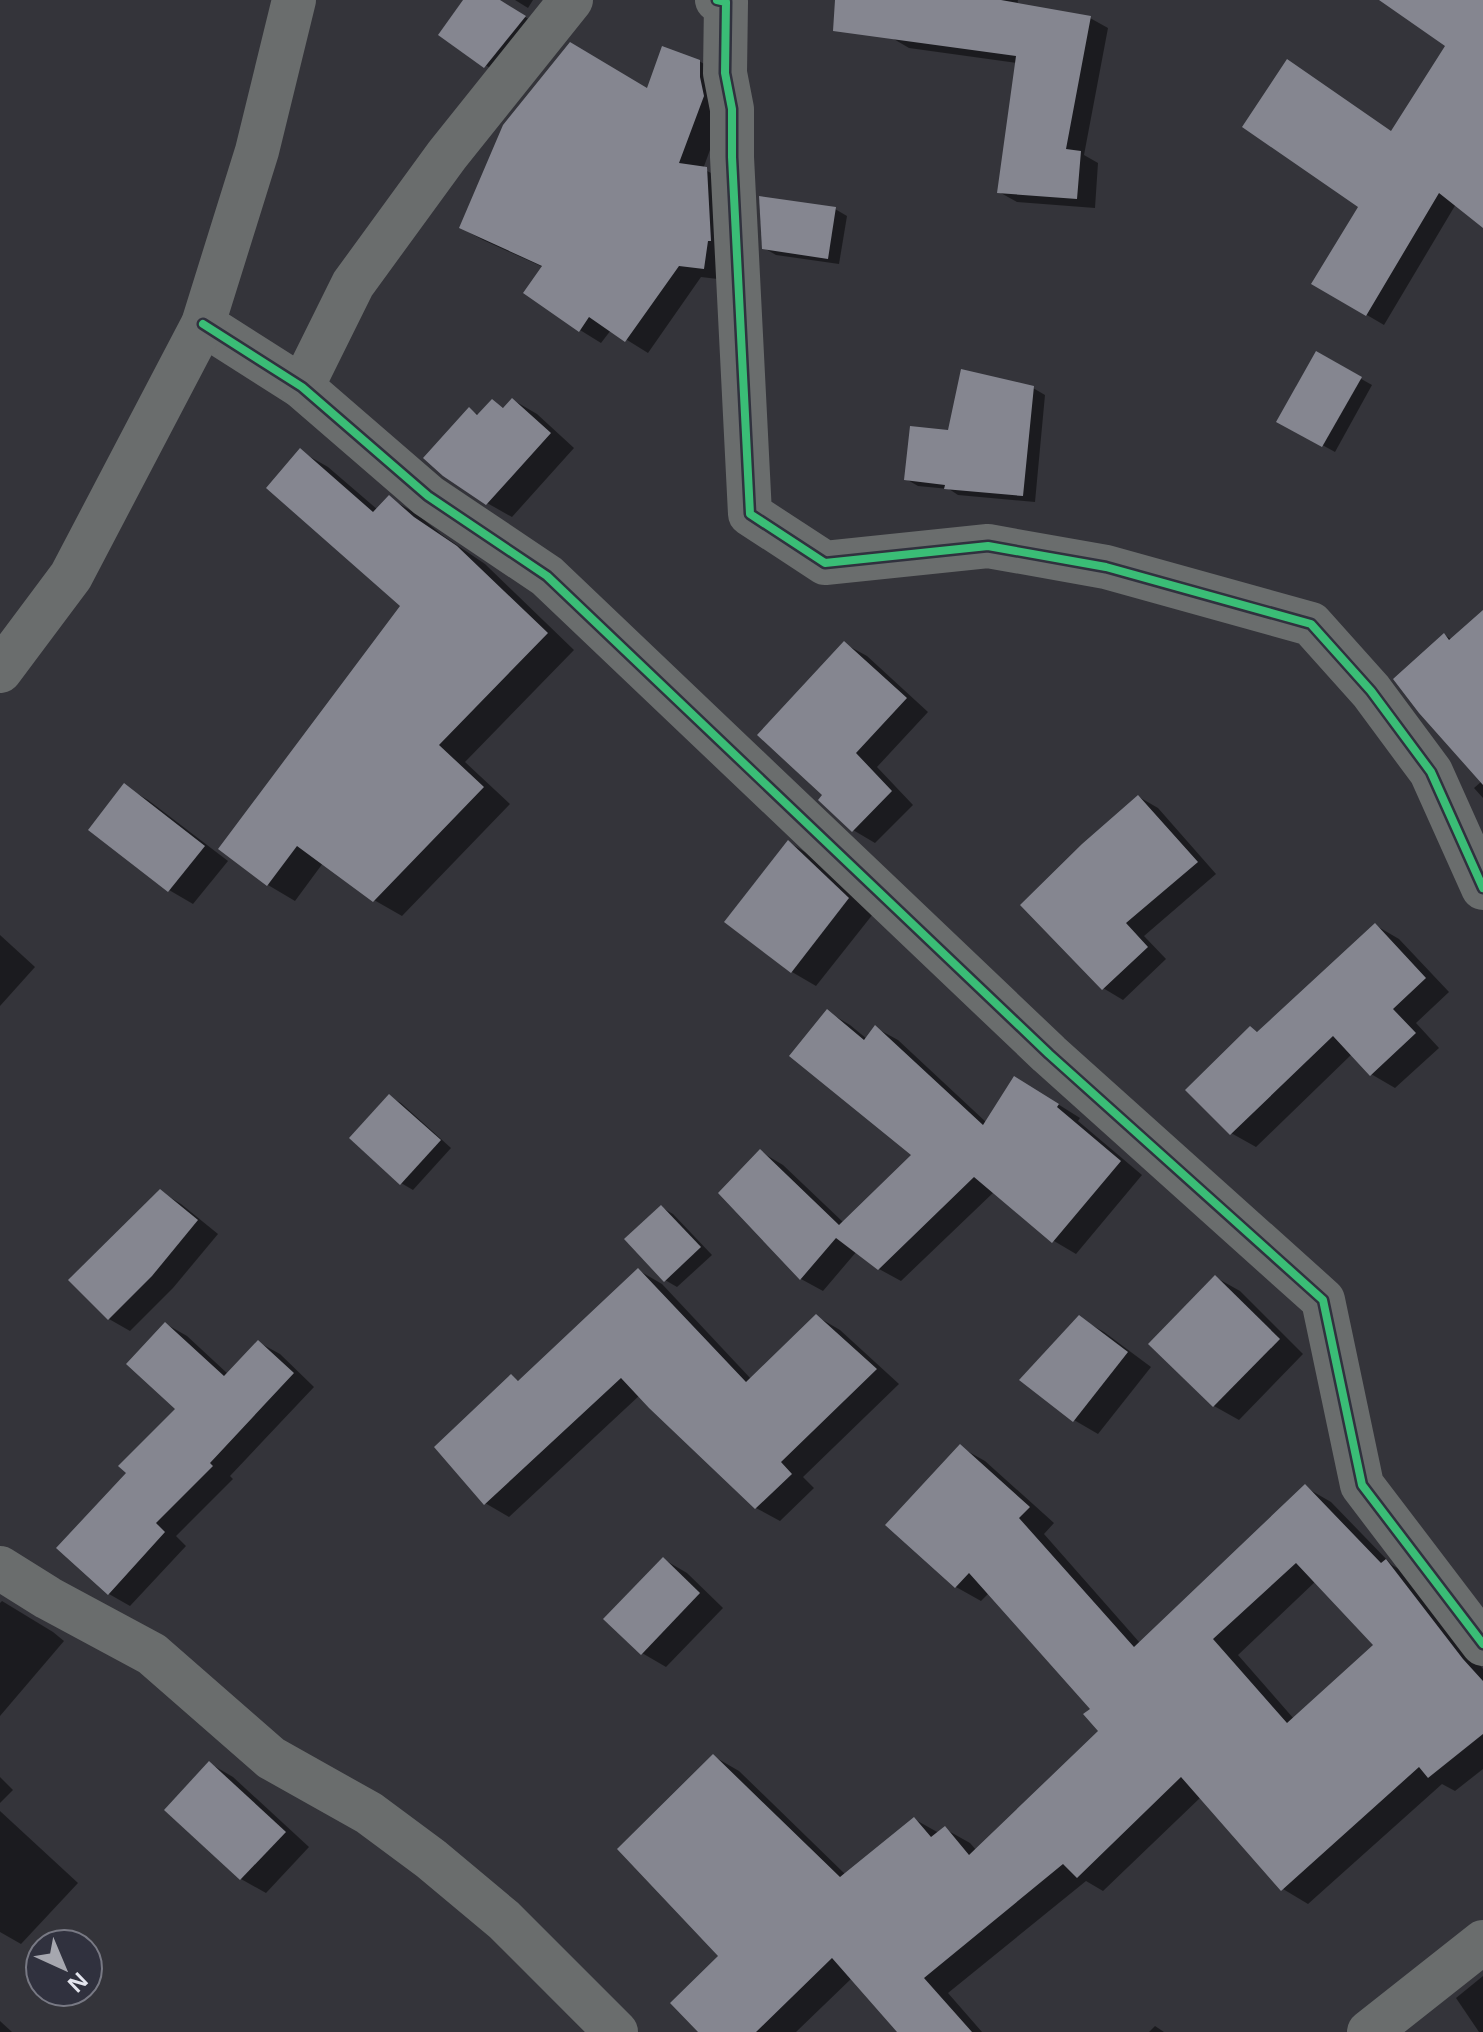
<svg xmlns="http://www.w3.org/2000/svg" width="1483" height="2032" font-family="'Open Sans',sans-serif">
	<rect width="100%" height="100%" fill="#34343a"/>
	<g fill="#0007" fill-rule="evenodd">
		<path d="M465,0H496L537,24L497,73L441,34Z"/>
		<path d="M515,0H533L528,8Z"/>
		<path d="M897,0H1018L1017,5L1090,18L1108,28L1084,155L1098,163L1095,208L1017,202L999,192L1017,63L909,48L892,38Z"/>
		<path d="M1382,0L1483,1V226L1456,204L1384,325L1314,284L1361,207L1392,132L1448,46Z"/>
		<path d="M699,61L721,74L725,109L703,169L729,182L726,280L701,277L648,353L611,330L601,343L580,330L543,267L483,240L461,228L648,90Z"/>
		<path d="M835,209L847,216L839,264L776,255L764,248Z"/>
		<path d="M1317,354L1372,385L1335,452L1279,421Z"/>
		<path d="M1033,388L1045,395L1035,502L958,495L949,489L918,486L906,479Z"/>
		<path d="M513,400L537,414L574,448L512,517L487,503L470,410L479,415L492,401L505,409Z"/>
		<path d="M300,451L328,467L378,510L389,498L417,514L442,535L485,564L574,650L465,762L510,804L402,916L374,900L323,863L295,901L268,885L403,606Z"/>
		<path d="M1483,632V798L1474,788L1482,781L1445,635L1452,640Z"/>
		<path d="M845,644L867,656L928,712L877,767L913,805L875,843L853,830L825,794Z"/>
		<path d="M124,786L148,800L228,861L193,904L169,890Z"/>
		<path d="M1139,797L1158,808L1216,874L1144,936L1166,959L1123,1000L1103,988Z"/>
		<path d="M788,842L812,856L873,914L816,986L792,972Z"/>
		<path d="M1375,925L1399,939L1449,992L1416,1023L1439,1048L1395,1088L1371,1074L1352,1054L1256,1147L1231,1133L1250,1028L1259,1033Z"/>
		<path d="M0,935L35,967L0,1006Z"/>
		<path d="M828,1012L850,1025L867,1039L876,1028L898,1040L987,1123L1037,1091L1080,1118L1078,1121L1142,1175L1076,1254L1054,1241L995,1191L901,1281L879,1269L857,1251L823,1291L801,1279L721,1193L761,1152L783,1165L844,1223L914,1155Z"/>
		<path d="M389,1096L401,1103L451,1148L413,1190L401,1183Z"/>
		<path d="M160,1191L181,1204L218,1234L173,1288L130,1331L109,1319Z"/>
		<path d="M661,1207L673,1214L712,1255L677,1287L665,1280Z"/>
		<path d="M638,1270L662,1284L752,1380L816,1316L840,1330L899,1384L803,1477L814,1488L780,1521L756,1508L640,1395L509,1517L485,1503L511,1377L520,1382Z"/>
		<path d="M1215,1277L1240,1291L1303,1354L1239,1420L1214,1406L1150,1344Z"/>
		<path d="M1079,1318L1104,1332L1151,1367L1098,1434L1074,1420Z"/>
		<path d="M166,1324L187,1336L228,1374L258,1342L280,1354L314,1387L230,1476L233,1479L176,1536L186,1546L130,1606L109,1594L129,1473L178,1409Z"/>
		<path d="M960,1447L985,1461L1054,1523L1044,1534L1140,1643L1305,1487L1331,1502L1392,1565L1411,1576L1483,1669V1769L1455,1791L1442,1784L1308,1904L1283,1889L1201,1797L1103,1891L1086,1881L948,1993L982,2032H900L852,1978L796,2032H701L721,1956L713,1756L739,1771L846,1875L914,1819L939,1833L945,1829L970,1843L977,1851L1101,1731L1093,1709L989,1593L981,1601L956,1587ZM1316,1581L1376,1645L1294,1719L1238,1655Z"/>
		<path d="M663,1559L687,1573L723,1608L666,1667L642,1653Z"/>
		<path d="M2,1601L53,1632L64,1641L0,1716V1603Z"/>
		<path d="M209,1763L233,1777L309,1847L266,1893L241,1879Z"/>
		<path d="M0,1777L13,1790L0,1803Z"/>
		<path d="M0,1811L78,1883L21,1944L0,1932Z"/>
		<path d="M1483,1976V2032H1479L1456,1998Z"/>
		<path d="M0,2021L12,2032H0Z"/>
		<path d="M1155,2026L1164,2032H1149Z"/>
	</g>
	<g fill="#858690" fill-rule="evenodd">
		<path d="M463,0H500L526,16L484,68L438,35Z"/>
		<path d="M835,0H1001L1091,16L1066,149L1081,151L1077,199L997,193L1016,56L833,31Z"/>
		<path d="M1379,0H1483V228L1439,193L1366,316L1311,284L1358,207L1242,127L1287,59L1391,131L1445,46Z"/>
		<path d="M570,42L647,88L662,46L700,60V77L704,96L679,163L707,167L711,241H708L704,269L679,266L625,342L589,317L579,332L523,293L542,266L459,228L503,125Z"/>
		<path d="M759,196L836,207L828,259L762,249Z"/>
		<path d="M1316,351L1362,377L1322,447L1276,422Z"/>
		<path d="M961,369L1034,386L1023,496L944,489L945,485L904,480L910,426L948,430Z"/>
		<path d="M512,398L551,433L486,505L443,476L423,458L469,407L477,415L492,399L503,408Z"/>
		<path d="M300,448L373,512L389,495L414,517L457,546L548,633L439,745L484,787L373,902L297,846L267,886L218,849L400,606L266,488Z"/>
		<path d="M1483,610V785L1419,713L1393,679L1444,633L1449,640Z"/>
		<path d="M844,641L907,698L856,753L892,791L852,832L818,800L822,795L757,735Z"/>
		<path d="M124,783L205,846L168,892L88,830Z"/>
		<path d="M1138,795L1198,862L1126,923L1148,947L1102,990L1020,905L1082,844Z"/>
		<path d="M788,840L849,898L791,973L724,922Z"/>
		<path d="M1375,923L1426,978L1393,1009L1416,1033L1370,1076L1333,1036L1230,1135L1185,1090L1250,1026L1257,1032Z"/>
		<path d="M827,1009L864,1040L875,1025L983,1125L1014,1076L1059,1104L1057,1107L1121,1161L1052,1243L974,1177L878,1270L836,1238L800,1280L718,1193L760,1149L839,1225L911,1155L789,1056Z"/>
		<path d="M389,1094L441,1140L400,1185L349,1138Z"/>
		<path d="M160,1189L198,1220L152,1276L108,1320L68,1280Z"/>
		<path d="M661,1205L701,1247L664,1282L624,1239Z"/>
		<path d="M638,1268L746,1382L816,1314L877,1369L781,1462L792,1474L755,1509L649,1408L621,1378L484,1505L434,1447L511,1374L518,1381Z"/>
		<path d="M1215,1275L1280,1339L1213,1407L1148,1344Z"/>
		<path d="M1079,1315L1128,1352L1073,1422L1019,1380Z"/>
		<path d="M165,1322L224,1376L258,1340L294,1373L210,1463L213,1466L156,1523L165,1532L108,1595L56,1548L126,1473L118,1466L175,1409L126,1364Z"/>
		<path d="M960,1444L1030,1507L1019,1518L1134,1647L1305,1484L1381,1563L1386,1559L1463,1659L1483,1681V1734L1428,1778L1419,1767L1281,1891L1181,1777L1077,1878L1063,1864L924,1978L972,2032H897L832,1958L756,2032H698L670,2003L718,1956L617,1849L713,1754L840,1877L914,1817L931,1837L945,1826L969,1855L1098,1731L1083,1714L1090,1709L969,1573L955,1588L885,1525ZM1296,1563L1373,1645L1287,1723L1213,1639Z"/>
		<path d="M663,1557L700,1593L641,1655L603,1619Z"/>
		<path d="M209,1761L286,1832L240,1880L164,1810Z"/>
	</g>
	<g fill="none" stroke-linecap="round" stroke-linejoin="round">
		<g stroke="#6a6d6d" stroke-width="44">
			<path d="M717,0L726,2L725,73L732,109V157L750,514L825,563L988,546L1106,567L1311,624L1371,691L1431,772L1483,888"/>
			<path d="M203,324L302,387L428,496L547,576L1049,1054L1323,1300L1362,1485L1483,1644"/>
			<path d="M302,387L353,284L447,155L571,0"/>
			<path d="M0,671L71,576L203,324L257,151L294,0"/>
			<path d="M0,1568L48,1598L152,1654L271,1758L369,1813L431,1859L504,1920L616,2032"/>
			<path d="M1369,2032L1483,1942"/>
		</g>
		<g stroke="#30313e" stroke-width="13">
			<g id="cycleway">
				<path d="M717,0L726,2L725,73L732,109V157L750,514L825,563L988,546L1106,567L1311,624L1371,691L1431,772L1483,888"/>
				<path d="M203,324L302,387L428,496L547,576L1049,1054L1323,1300L1362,1485L1483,1644"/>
			</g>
		</g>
		<use href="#cycleway" stroke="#3abd76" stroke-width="8"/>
	</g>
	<g transform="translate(64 1968) rotate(136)"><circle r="38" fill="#30313e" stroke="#787984" stroke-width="2"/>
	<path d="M0-6L14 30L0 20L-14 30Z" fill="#a6a7af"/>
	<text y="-12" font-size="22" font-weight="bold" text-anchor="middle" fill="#e4e5ee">N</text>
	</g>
</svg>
